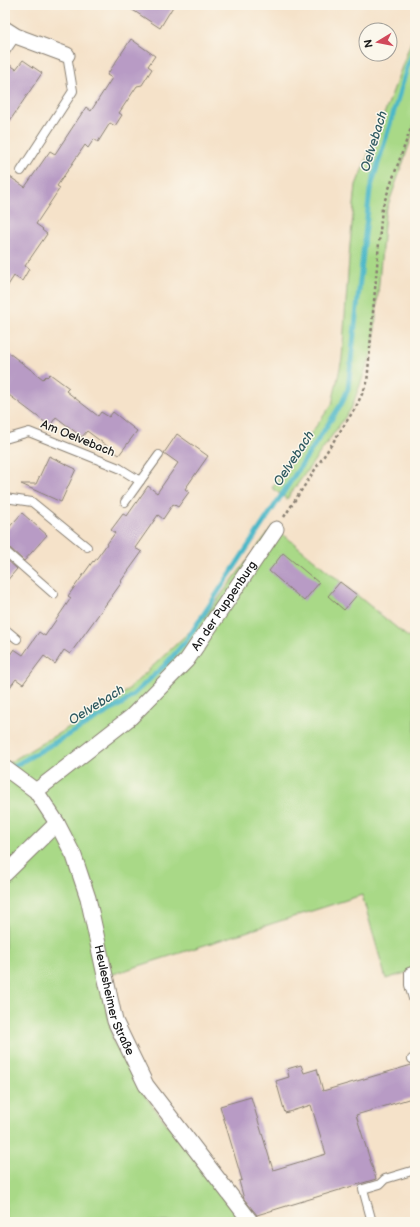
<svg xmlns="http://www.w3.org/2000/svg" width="420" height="1227" font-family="'Balsamiq Sans',sans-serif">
	<rect width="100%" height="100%" fill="#fbf7ec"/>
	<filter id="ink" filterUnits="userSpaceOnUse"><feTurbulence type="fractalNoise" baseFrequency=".025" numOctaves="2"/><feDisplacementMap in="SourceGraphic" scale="8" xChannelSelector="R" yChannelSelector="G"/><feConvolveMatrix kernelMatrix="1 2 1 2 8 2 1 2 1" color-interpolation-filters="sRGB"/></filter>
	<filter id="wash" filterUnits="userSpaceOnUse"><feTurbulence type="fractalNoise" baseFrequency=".012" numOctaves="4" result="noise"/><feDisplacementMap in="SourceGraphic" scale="16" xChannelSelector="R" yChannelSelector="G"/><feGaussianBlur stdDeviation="0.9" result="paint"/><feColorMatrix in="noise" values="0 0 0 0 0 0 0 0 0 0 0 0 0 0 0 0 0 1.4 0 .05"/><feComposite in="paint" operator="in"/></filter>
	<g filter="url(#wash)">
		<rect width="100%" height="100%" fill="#f5e2c9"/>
		<g fill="#a9d987" stroke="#627a52">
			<path d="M415,31V128L385,214L373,350L351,409L287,499L272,488L332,404L342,359L350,245L356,185L390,99Z"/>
			<path d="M273,526L415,643V970L386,979L362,895L101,978L113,1041L142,1092L243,1222H5V765L120,697L204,618Z"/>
		</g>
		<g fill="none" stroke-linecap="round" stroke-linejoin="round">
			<path stroke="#4cb7c8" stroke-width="5" d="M9,769L125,702L165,665L186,641L342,403L348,389L370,190L408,65L415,48"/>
		</g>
		<g id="blocks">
			<g fill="#b89bc5">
				<path d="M125,5H174L160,28Z"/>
				<path d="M131,39L155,56L148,66L152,69L142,85L137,86L119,113L122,115L115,126L110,123L98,142L94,139L88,148L85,145L57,186L60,188L36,224L43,229L42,230L47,234L25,266L29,269L22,281L14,276L5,290V184L10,177L25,187L50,151L55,154L86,107L91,111L112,78L107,75Z"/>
				<path d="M23,60L42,73L5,128V72L10,65L16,69Z"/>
				<path d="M5,350L43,379L46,376L47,377L50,374L69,388L66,391L98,416L101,412L109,417L113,412L137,431L119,455L87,431L82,437L56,417L50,426L5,392Z"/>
				<path d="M177,434L208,456L185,489L189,492L178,507L173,504L163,519L158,515L135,548L142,552L121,581L122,582L70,654L64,650L55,664L44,656L23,684L16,679L5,694V662L14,649L23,655L39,632L45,636L71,598L68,596L93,561L94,562L115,533L111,530L123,514L127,516L148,486L157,493L178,463L164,453Z"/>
				<path d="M49,456L76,469L61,502L21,484H36Z"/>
				<path d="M22,513L47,535L24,561L9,547L5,546V532Z"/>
				<path d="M283,553L319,583L304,601L269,571Z"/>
				<path d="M5,558L17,569L5,583Z"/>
				<path d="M340,582L357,595L344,610L328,596Z"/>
				<path d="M415,1064V1097L356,1115L376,1179L257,1215L244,1199L239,1181L242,1180L220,1106L251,1097L273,1170L326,1154L311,1105L285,1113L276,1081L289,1077L287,1069L301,1065L304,1073L317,1069L323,1091Z"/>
			</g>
		</g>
	</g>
	<g filter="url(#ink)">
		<use href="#blocks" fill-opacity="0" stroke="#887f72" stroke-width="1"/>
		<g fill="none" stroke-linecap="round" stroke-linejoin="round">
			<g stroke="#887f72" stroke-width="10">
				<g id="lane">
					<path d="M5,52L16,36"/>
					<path d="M21,171L73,91L67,55"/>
					<path d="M5,439L29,432L119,468L140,481L159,455"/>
					<path d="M5,498L32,502L87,547"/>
					<path d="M125,502L140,481"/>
					<path d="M5,551L54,594"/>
					<path d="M5,629L17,639"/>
					<path d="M415,970L409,972V985L415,1005"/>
					<path d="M412,1059L415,1058"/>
					<path d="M372,1222L363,1189L380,1184L385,1179L415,1170"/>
				</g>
			</g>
			<g stroke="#887f72" stroke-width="17">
				<g id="street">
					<path d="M5,29L16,36L67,55"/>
					<path id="s1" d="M5,768L36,791L57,823L74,856L88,898L115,1021L146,1085L251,1222"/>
					<path id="s2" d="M36,791L131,717L187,660L276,529"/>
					<path d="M5,874L57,823"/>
				</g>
			</g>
			<path stroke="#887f72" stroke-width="2.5" stroke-dasharray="3 3" stroke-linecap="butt" d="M284,517L356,407L367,383L382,208L415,117"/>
			<use href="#lane" stroke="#fff" stroke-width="8"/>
			<use href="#street" stroke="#fff" stroke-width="15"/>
		</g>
	</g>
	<g text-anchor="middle" stroke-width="3" stroke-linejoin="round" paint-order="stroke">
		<g font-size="12" fill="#1c1c1c" stroke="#fbf7ec">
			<text transform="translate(78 438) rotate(22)" y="4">Am Oelvebach</text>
			<text dy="4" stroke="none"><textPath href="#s2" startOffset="266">An der Puppenburg</textPath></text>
			<text dy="4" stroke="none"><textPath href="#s1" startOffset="264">Heulesheimer Straße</textPath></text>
		</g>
		<g font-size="13" font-style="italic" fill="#2f5a61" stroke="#fbf7ec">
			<text transform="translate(373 141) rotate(-73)" y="5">Oelvebach</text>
			<text transform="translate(293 458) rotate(-57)" y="5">Oelvebach</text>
			<text transform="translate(96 704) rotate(-32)" y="5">Oelvebach</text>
		</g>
	</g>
	<rect width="420" height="1227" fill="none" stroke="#fbf7ec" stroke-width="20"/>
	<g transform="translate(378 42) rotate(260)"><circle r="19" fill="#fbf7ec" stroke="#a29f99"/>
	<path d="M0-3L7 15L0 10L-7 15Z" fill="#d1495b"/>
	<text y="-6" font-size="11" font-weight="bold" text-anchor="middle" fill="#1c1c1c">N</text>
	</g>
</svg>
